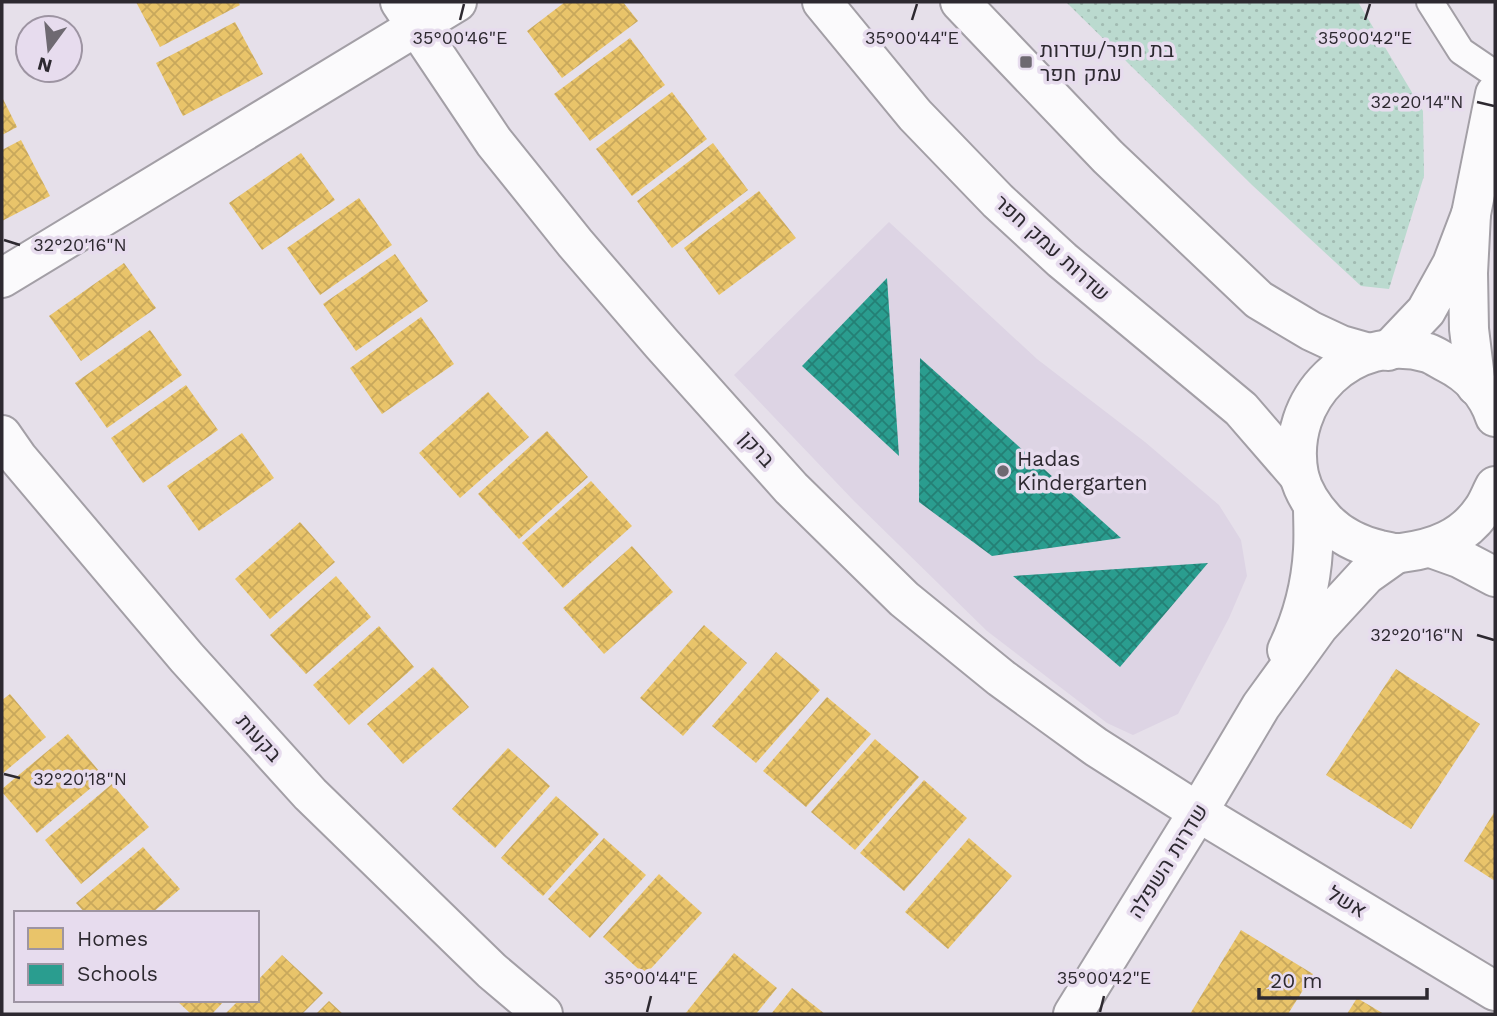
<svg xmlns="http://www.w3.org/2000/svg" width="1497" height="1016" font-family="'Work Sans',Heebo,sans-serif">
	<defs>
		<pattern id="grass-dots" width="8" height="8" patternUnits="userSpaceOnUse" patternTransform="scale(1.75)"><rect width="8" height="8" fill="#bbdacf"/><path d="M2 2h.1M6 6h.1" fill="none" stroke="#a1bbb2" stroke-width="1.8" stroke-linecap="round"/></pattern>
		<pattern id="homes-cross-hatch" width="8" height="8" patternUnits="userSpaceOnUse" patternTransform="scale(1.75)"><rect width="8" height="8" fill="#e9c46a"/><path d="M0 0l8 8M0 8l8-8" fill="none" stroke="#c8a85c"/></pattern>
		<pattern id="schools-cross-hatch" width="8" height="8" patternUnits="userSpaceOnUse" patternTransform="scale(1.75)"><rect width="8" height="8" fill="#2a9d8f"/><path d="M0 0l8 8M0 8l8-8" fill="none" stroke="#248075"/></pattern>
	</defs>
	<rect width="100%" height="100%" fill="#e6e0ea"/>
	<path fill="#ddd4e4" d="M889,222L1037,359L1145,442L1219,505L1241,540L1247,576L1229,618L1178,714L1133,735L1107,723L987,631L854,501L734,375Z"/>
	<path fill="url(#grass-dots)" d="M1066,2H1358L1423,111L1424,176L1389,289L1361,286L1252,185Z"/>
	<g fill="url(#homes-cross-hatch)">
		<path d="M136,2H238L240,5L160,47Z"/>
		<path d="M565,2H623L638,21L562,78L527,31Z"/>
		<path d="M235,22L263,74L183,116L156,63Z"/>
		<path d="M630,38L665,85L590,141L554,94Z"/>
		<path d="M672,92L707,139L632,196L596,149Z"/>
		<path d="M2,97L17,127L2,135Z"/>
		<path d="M21,140L50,196L2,221V150Z"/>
		<path d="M713,143L748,190L672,248L637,201Z"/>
		<path d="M301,153L335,200L262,250L229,203Z"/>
		<path d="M759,191L796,238L719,295L684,248Z"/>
		<path d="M359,198L392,245L320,295L287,248Z"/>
		<path d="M395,254L428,301L356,351L323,304Z"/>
		<path d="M124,263L156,308L81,361L49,316Z"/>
		<path d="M421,317L454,364L382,414L350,368Z"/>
		<path d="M150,330L182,375L107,428L75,383Z"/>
		<path d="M186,385L218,430L143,483L111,438Z"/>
		<path d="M488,392L529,437L460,498L419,453Z"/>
		<path d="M547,431L588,477L519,539L478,494Z"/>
		<path d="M242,433L274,478L199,531L167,486Z"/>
		<path d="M591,481L632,526L563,588L522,543Z"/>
		<path d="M300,522L335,562L270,619L235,579Z"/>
		<path d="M632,546L673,592L604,654L563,608Z"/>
		<path d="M336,576L371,617L306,674L270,635Z"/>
		<path d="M704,625L747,663L683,736L640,698Z"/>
		<path d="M379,626L414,667L349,725L313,685Z"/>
		<path d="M776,652L820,690L756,763L712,726Z"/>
		<path d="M433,667L469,707L403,764L367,724Z"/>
		<path d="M1396,669L1480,724L1411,829L1326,775Z"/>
		<path d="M10,694L46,737L2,774V700Z"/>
		<path d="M827,697L871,734L806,807L763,771Z"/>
		<path d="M68,734L104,777L37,833L2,792V789Z"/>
		<path d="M875,739L919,777L855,850L811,812Z"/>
		<path d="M508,748L550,786L495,848L452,809Z"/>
		<path d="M924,780L967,818L904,891L860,853Z"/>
		<path d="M112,784L149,827L81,884L45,840Z"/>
		<path d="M556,796L599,834L543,896L501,858Z"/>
		<path d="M1495,811V881L1464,861Z"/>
		<path d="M604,838L646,875L590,938L548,899Z"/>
		<path d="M969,838L1012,876L948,949L905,912Z"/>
		<path d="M143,847L180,889L152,913H85L76,903Z"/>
		<path d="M659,874L702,913L645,975L603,937Z"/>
		<path d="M1241,930L1313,974L1288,1014H1190Z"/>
		<path d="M734,953L777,988L756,1014H685Z"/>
		<path d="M282,955L323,993L302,1014H225L239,1000H257V981Z"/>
		<path d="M792,988L825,1014H771Z"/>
		<path d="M1357,998L1384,1014H1347Z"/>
		<path d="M176,1000H225L212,1014H191Z"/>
		<path d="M329,1001L343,1014H316Z"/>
	</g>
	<g fill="url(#schools-cross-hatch)">
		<path d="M887,278L899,456L802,366Z"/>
		<path d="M920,358L1121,538L992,556L919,502Z"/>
		<path d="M1208,563L1120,667L1013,576Z"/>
	</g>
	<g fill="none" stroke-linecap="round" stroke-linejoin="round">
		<g stroke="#a39fa6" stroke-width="30">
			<path id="lane" d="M1430,2L1461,51L1495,74"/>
		</g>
		<g stroke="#a39fa6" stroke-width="42">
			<g id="street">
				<path d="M400,2L494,142L575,243L662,344L791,488L904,599L1001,678L1096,747L1198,812L1495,991"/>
				<path d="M1471,214L1495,94"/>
				<path d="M2,278L457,2"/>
				<path d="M1388,351L1426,311L1452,264L1471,214L1468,273L1469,329L1476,386"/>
				<path d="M2,435L18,458L187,658L310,794L492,971L543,1014"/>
				<path d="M1287,650C1302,619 1311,585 1313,550C1314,535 1313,520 1313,506"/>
				<path d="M1073,1014L1198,812L1261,706L1319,626L1366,575L1397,553"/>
			</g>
		</g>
		<g stroke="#a39fa6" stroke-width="42">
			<g id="secondary">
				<path d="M822,2L915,115L998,201L1062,260L1241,409L1299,476"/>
				<path d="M960,2L1108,157L1259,300L1311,331L1341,345L1369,353"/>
				<path d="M1495,417C1487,393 1469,374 1447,363C1441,360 1434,355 1428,353C1352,331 1284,399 1299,475C1303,492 1314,508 1325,520C1340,536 1359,545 1380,550C1387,551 1394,554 1401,553C1434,549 1464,538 1483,509C1488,502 1491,493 1495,486"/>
				<path d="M1431,548L1459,558L1495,577"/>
			</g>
		</g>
		<use href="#lane" stroke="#fbfafc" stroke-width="26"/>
		<use href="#street" stroke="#fbfafc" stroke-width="38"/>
		<use href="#secondary" stroke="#fbfafc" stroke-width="38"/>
	</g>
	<path fill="none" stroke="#2d2930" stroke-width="2.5" d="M460,20L464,4M912,20L917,4M1365,20L1370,4M1477,102L1494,106M4,240L20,245M1477,635L1494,640M4,774L20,778M647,1012L651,996M1100,1012L1104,996"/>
	<g fill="#6e6971" stroke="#e7dcee" stroke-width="2.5">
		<rect x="1019" y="55" width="14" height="14" rx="3.5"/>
		<circle cx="1003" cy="471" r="7"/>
	</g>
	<g text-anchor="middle" stroke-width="7" stroke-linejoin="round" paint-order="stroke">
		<g font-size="21" fill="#2d2930" stroke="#e7dcee" text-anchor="start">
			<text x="1040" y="57">בת חפר/שדרות<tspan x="1040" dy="24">עמק חפר</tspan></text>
			<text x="1017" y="466">Hadas<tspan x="1017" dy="24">Kindergarten</tspan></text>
		</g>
		<g font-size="21" fill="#2d2930" stroke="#e7dcee">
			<text transform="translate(1052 248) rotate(42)" y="7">שדרות עמק חפר</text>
			<text transform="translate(757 449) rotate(48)" y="7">ברקן</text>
			<text transform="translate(259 738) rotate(48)" y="7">בקעות</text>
			<text transform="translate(1168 861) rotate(-58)" y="7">שדרות השפלה</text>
			<text transform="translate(1347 902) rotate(31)" y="7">אשל</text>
		</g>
	</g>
	<g font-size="18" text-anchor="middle" fill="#2d2930" stroke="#e7dcee" stroke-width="7" stroke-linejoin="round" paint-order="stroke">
		<text x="460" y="44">35°00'46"E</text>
		<text x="912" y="44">35°00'44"E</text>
		<text x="1365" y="44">35°00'42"E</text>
		<text x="1417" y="108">32°20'14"N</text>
		<text x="80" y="251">32°20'16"N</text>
		<text x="1417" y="641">32°20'16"N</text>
		<text x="80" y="785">32°20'18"N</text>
		<text x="651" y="984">35°00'44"E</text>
		<text x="1104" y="984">35°00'42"E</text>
	</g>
	<rect width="1497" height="1016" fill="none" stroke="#2d2930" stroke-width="7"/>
	<rect x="14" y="911" width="245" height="91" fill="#e7dcee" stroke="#9d94a2" stroke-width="2"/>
	<rect x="28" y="928" width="35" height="21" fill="#e9c46a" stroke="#9d94a2" stroke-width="2"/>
	<text x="77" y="946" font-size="21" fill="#2d2930">Homes</text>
	<rect x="28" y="964" width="35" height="21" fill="#2a9d8f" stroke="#9d94a2" stroke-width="2"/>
	<text x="77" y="981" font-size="21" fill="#2d2930">Schools</text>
	<g transform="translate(49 49) rotate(195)"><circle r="33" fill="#e7dcee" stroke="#9d94a2" stroke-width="2"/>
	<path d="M0-5L12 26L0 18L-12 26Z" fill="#6e6971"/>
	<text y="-10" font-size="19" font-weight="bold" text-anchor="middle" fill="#2d2930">N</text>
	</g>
	<path d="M1259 988v10h168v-10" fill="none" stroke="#2d2930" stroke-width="3.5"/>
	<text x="1270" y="988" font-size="21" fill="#2d2930" stroke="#e7dcee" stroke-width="5" paint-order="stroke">20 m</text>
</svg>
